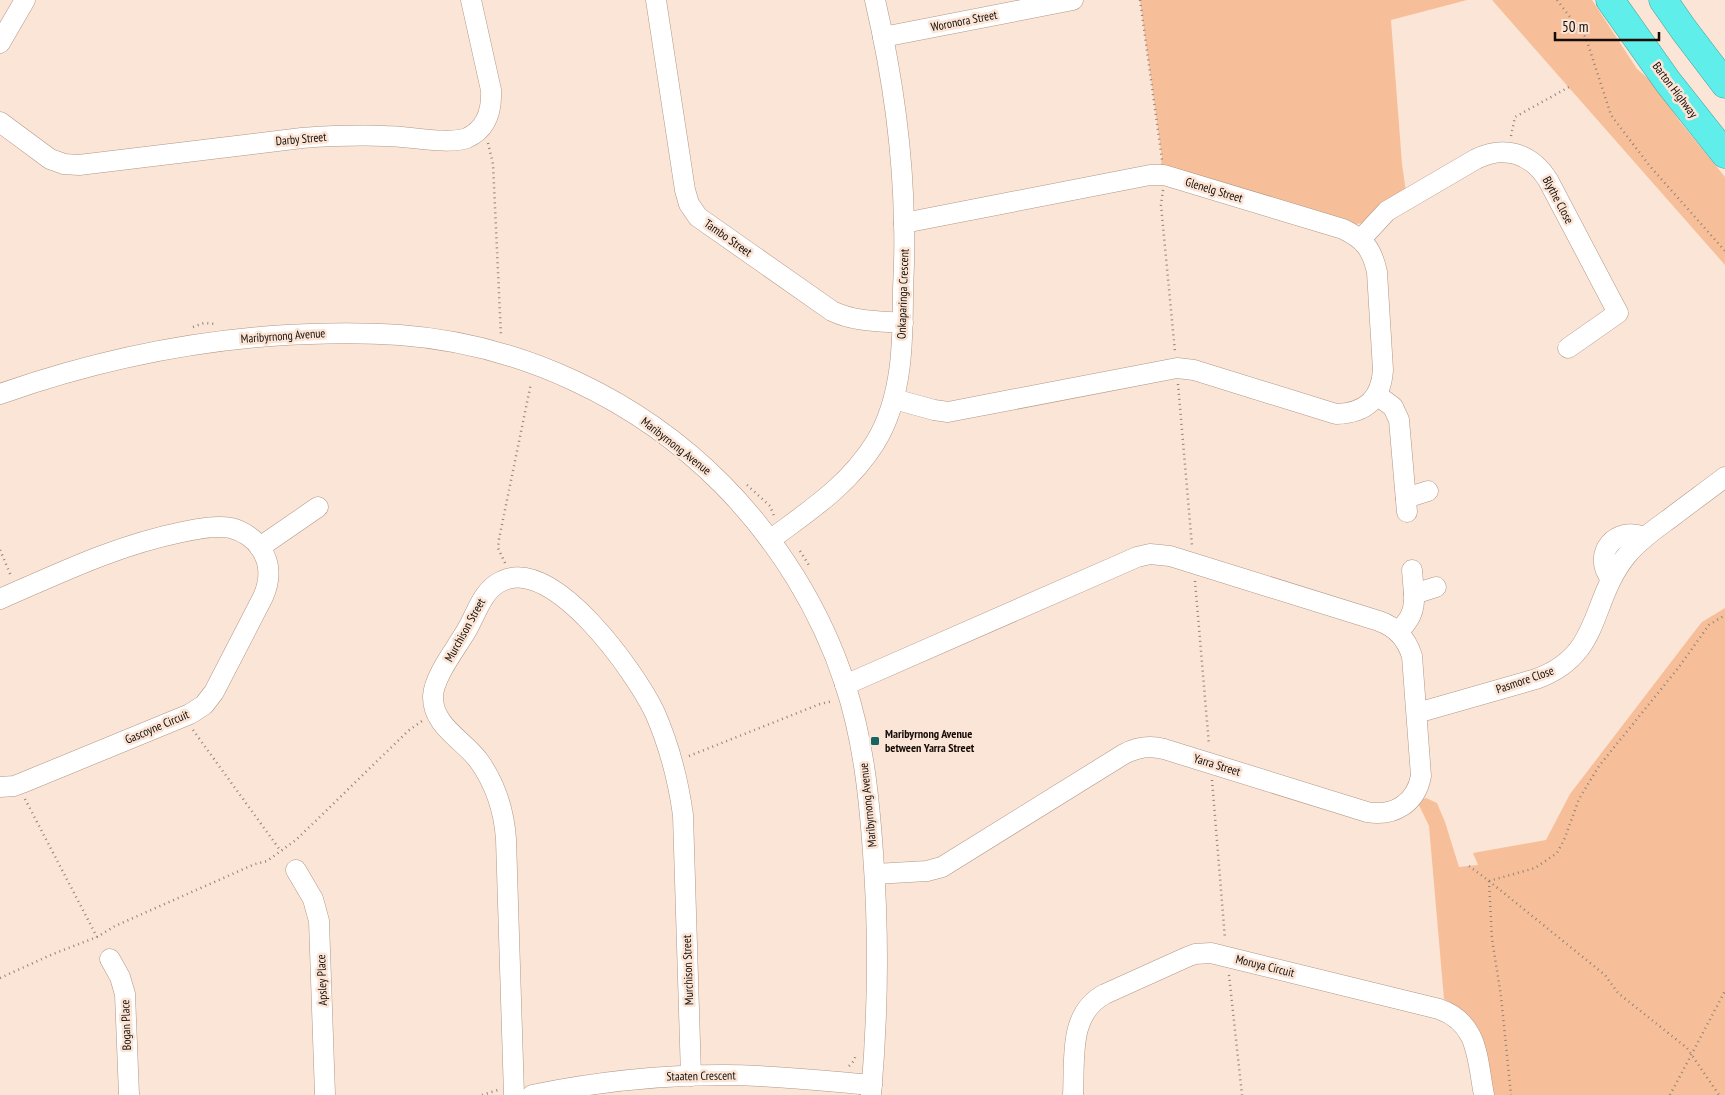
<svg xmlns="http://www.w3.org/2000/svg" width="1725" height="1095" font-family="'PT Sans Narrow',sans-serif">
	<rect width="100%" height="100%" fill="#fbe5d6"/>
	<g fill="#f6bf99">
		<path d="M1140,0H1467L1391,20L1402,164L1406,192L1365,223L1355,224L1161,165L1162,157Z"/>
		<path d="M1492,0H1592L1637,69L1651,81L1681,123L1725,177V265Z"/>
		<path d="M1725,608V1095H1493C1490,1076 1488,1055 1482,1037C1477,1020 1459,1007 1444,999L1429,826L1417,801L1426,798L1437,803L1445,822L1459,867L1478,865L1473,853L1546,840L1570,794L1694,632L1702,622Z"/>
	</g>
	<g fill="none" stroke-linecap="round" stroke-linejoin="round">
		<g stroke="#b19786" stroke-width="21">
			<g id="minor">
				<path d="M656,0L685,190L689,204L698,217L832,311C855,322 879,321 903,323"/>
				<path d="M883,37L1073,0"/>
				<path d="M0,43L25,0"/>
				<path d="M0,122L50,159L64,164L79,165L302,138C330,136 358,135 386,136C408,136 448,145 467,138C487,129 492,110 491,90L471,0"/>
				<path d="M1361,239L1387,211L1476,159C1504,145 1531,153 1548,180L1618,313L1568,348"/>
				<path d="M0,394C88,363 179,343 271,336C314,333 357,332 400,335C521,344 638,399 723,485C778,541 821,610 845,684C863,739 869,795 873,853C879,933 878,1015 871,1095"/>
				<path d="M1377,395L1393,407L1399,420L1407,512"/>
				<path d="M894,399L934,410L948,412L1177,368L1194,370L1336,414C1366,413 1381,399 1383,370L1377,272C1372,249 1364,239 1343,229L1164,175H1150L904,223"/>
				<path d="M1406,498L1428,491"/>
				<path d="M770,540C810,510 848,486 875,443C903,398 903,340 903,289C904,267 905,246 904,225C903,149 892,73 875,0"/>
				<path d="M260,547L318,507"/>
				<path d="M1412,570L1414,594"/>
				<path d="M1611,579C1591,554 1616,525 1644,537"/>
				<path d="M0,599C62,572 115,546 182,532C197,529 216,525 231,528C243,531 255,539 261,549C271,564 270,581 263,597L214,692L204,705L190,714L22,783L14,786L0,787"/>
				<path d="M1398,632C1410,620 1415,611 1414,594L1436,587"/>
				<path d="M845,685L1137,557L1150,554L1170,556L1379,621C1396,627 1406,638 1412,656L1421,776C1416,803 1394,817 1367,812L1164,749C1149,745 1137,747 1124,754L942,867L927,871L875,874"/>
				<path d="M1417,713L1536,679C1603,655 1589,601 1627,555C1640,539 1657,528 1673,516C1690,503 1708,490 1725,477"/>
				<path d="M296,870L313,899L319,921L325,1095"/>
				<path d="M110,959L120,977L125,994L129,1095"/>
				<path d="M514,1095L506,839C504,811 496,785 479,761C464,740 432,726 433,696C434,675 459,645 469,626C478,609 484,589 502,581C554,556 636,673 655,713C669,745 678,779 683,815L691,1076"/>
				<path d="M532,1095C595,1082 659,1075 724,1075C773,1075 823,1081 872,1085"/>
				<path d="M1073,1095C1075,1059 1068,1013 1105,994L1187,957L1195,954L1211,953L1439,1009C1479,1023 1477,1059 1484,1095"/>
			</g>
		</g>
		<g stroke="#459f9a" stroke-width="29">
			<g id="highway">
				<path d="M1610,0L1668,82L1725,154"/>
				<path d="M1663,0L1684,30L1725,84"/>
			</g>
		</g>
		<g stroke="#928277" stroke-width="2.5" stroke-dasharray="1 4" stroke-linecap="butt">
			<path d="M1140,0L1162,160"/>
			<path d="M1557,0L1586,38L1611,115L1649,165L1725,251"/>
			<path d="M1511,136L1515,117L1569,87"/>
			<path d="M488,143L493,164L501,336"/>
			<path d="M1163,190L1161,205L1175,352"/>
			<path d="M193,327L204,323L217,324"/>
			<path d="M1178,384L1192,546"/>
			<path d="M747,485L770,506L774,516"/>
			<path d="M0,550L11,576"/>
			<path d="M800,551L810,567"/>
			<path d="M505,563L498,548L499,539L531,383"/>
			<path d="M1195,581L1209,745"/>
			<path d="M193,730L280,850"/>
			<path d="M689,756L820,704L833,701"/>
			<path d="M1212,780L1225,939"/>
			<path d="M25,799L97,937"/>
			<path d="M1469,866L1489,881L1492,939L1501,996L1511,1095"/>
			<path d="M1489,881L1535,868L1557,853L1564,840L1579,799L1599,766L1679,667L1709,625L1725,615"/>
			<path d="M1489,881L1605,975L1618,993L1687,1048L1719,1095"/>
			<path d="M1229,975L1242,1095"/>
			<path d="M0,978L53,954L97,937L115,926L255,864L267,861L296,840L408,731L422,721"/>
			<path d="M849,1066L854,1061L856,1054"/>
			<path d="M482,1095L498,1090"/>
			<path d="M1670,1095L1725,991"/>
		</g>
		<use href="#minor" stroke="#fff" stroke-width="20"/>
		<use href="#highway" stroke="#5feee9" stroke-width="28"/>
	</g>
	<rect fill="#166563" stroke="#fbe5d6" stroke-width="2" x="870" y="736" width="10" height="10" rx="2.5"/>
	<g text-anchor="middle" stroke-width="5" stroke-linejoin="round" paint-order="stroke">
		<g font-size="12" fill="#140b06" stroke="#fbe5d6">
			<text transform="translate(964 21) rotate(-11)" y="4">Woronora Street</text>
			<text transform="translate(1675 90) rotate(53)" y="4">Barton Highway</text>
			<text transform="translate(301 139) rotate(-5)" y="4">Darby Street</text>
			<text transform="translate(1214 190) rotate(17)" y="4">Glenelg Street</text>
			<text transform="translate(1558 200) rotate(62)" y="4">Blythe Close</text>
			<text transform="translate(728 238) rotate(35)" y="4">Tambo Street</text>
			<text transform="translate(903 294) rotate(-88)" y="4">Onkaparinga Crescent</text>
			<text transform="translate(283 336) rotate(-4)" y="4">Maribyrnong Avenue</text>
			<text transform="translate(676 446) rotate(38)" y="4">Maribyrnong Avenue</text>
			<text transform="translate(465 630) rotate(-61)" y="4">Murchison Street</text>
			<text transform="translate(1525 680) rotate(-19)" y="4">Pasmore Close</text>
			<text transform="translate(157 727) rotate(-23)" y="4">Gascoyne Circuit</text>
			<text transform="translate(1217 765) rotate(17)" y="4">Yarra Street</text>
			<text transform="translate(868 805) rotate(-96)" y="4">Maribyrnong Avenue</text>
			<text transform="translate(1265 966) rotate(14)" y="4">Moruya Circuit</text>
			<text transform="translate(688 970) rotate(-92)" y="4">Murchison Street</text>
			<text transform="translate(322 980) rotate(-92)" y="4">Apsley Place</text>
			<text transform="translate(126 1025) rotate(-92)" y="4">Bogan Place</text>
			<text transform="translate(701 1076) rotate(-1)" y="4">Staaten Crescent</text>
		</g>
		<g font-size="12" font-weight="bold" fill="#140b06" stroke="#fbe5d6" text-anchor="start">
			<text x="885" y="738">Maribyrnong Avenue<tspan x="885" dy="14">between Yarra Street</tspan></text>
		</g>
	</g>
	<path d="M1555 32v8h104v-8" fill="none" stroke="#140b06" stroke-width="2.5"/>
	<text x="1562" y="32" font-size="15" fill="#140b06" stroke="#fbe5d6" stroke-width="4" paint-order="stroke">50 m</text>
</svg>
